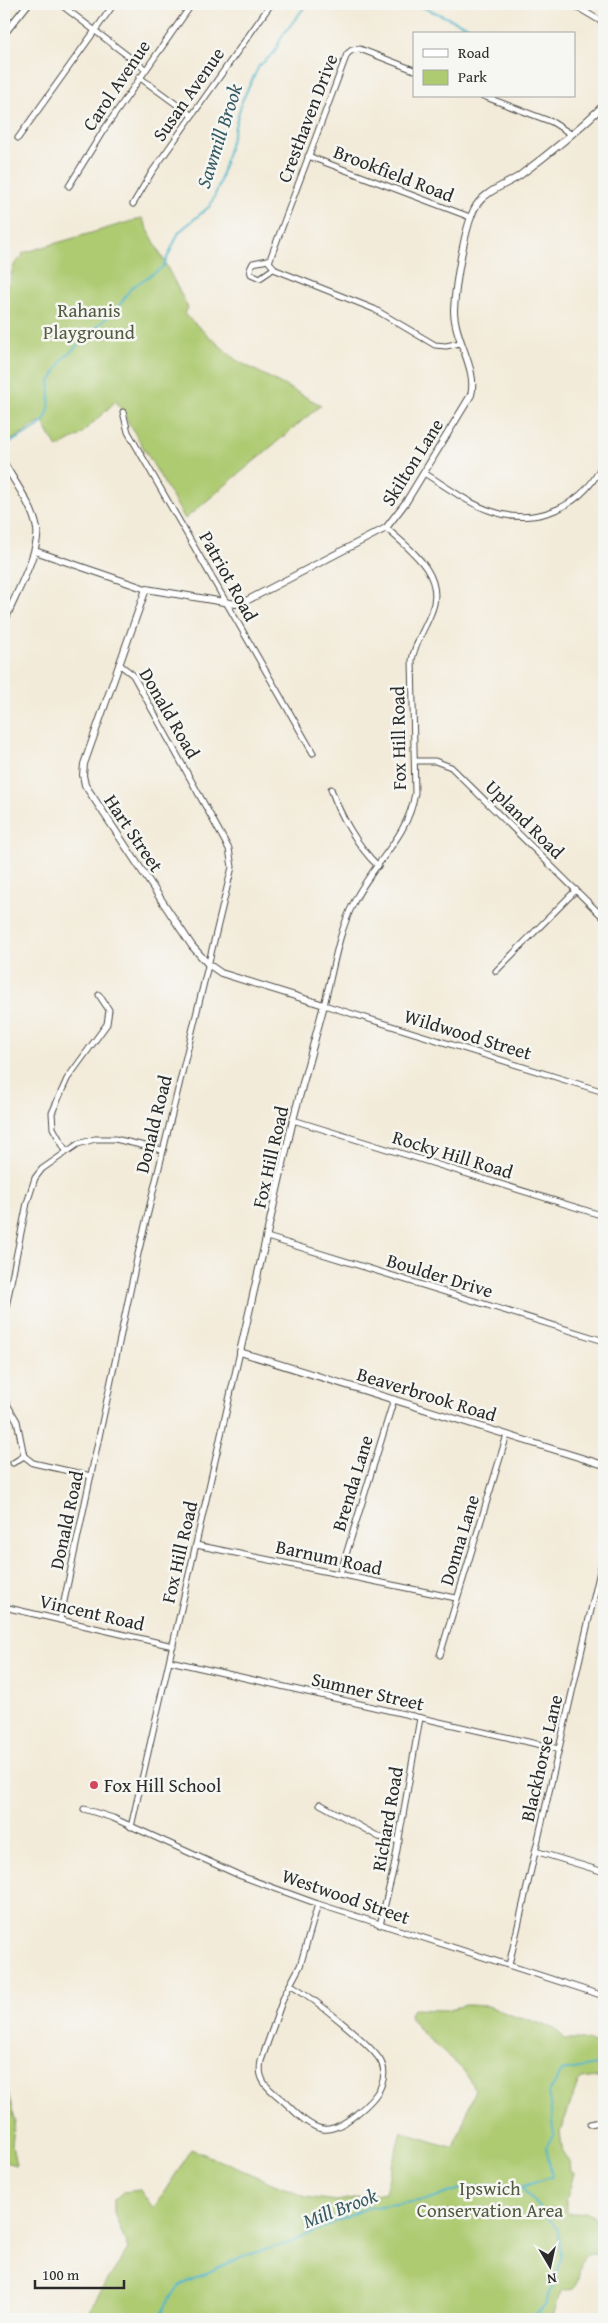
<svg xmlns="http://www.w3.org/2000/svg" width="608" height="2323" font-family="'Gentium Book Plus',serif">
	<rect width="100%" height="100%" fill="#f6f6f2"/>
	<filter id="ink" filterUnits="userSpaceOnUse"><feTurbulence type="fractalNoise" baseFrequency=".02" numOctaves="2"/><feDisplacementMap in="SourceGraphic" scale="10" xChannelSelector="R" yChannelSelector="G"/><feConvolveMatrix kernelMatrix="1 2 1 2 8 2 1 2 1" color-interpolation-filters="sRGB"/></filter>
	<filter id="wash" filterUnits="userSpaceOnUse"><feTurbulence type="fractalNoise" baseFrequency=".0096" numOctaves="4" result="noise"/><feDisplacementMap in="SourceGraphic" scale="20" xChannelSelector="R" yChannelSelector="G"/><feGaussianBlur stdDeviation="1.12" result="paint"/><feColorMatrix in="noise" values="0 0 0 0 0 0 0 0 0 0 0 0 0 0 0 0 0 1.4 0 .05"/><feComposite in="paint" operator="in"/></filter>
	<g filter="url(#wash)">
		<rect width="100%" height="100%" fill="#f3ebd9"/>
		<g fill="#aecb72" stroke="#6c7b4e">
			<path d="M142,218L188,308L184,314L236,360L321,405L185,519L116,401L79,436L57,448L42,421L4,445V289C14,281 9,272 16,262C20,258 22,259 23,253Z"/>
			<path d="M466,2005L488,2006L513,2016L524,2018L555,2029L564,2039H578L604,2045V2076L582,2079L578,2083L560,2132L563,2153L569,2161L570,2172L574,2173L566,2202V2211L570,2214L584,2212L593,2216L604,2235V2256C600,2256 596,2254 592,2254C575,2255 583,2281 573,2288C569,2290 564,2290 561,2291L552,2319H83L128,2249L114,2213V2200L123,2192L140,2190L153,2209L192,2149L305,2197L337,2201L385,2192L401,2132L454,2148L475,2090C471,2083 468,2076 463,2070C452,2058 411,2028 410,2014L413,2009L445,2010Z"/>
			<path d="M4,2077L15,2120L12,2145L16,2165L4,2162Z"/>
		</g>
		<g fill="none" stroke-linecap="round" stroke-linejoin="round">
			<g stroke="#4cb5ca" stroke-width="2">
				<path d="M415,4L486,34"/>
				<path d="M4,446L36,428L44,421L49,410L50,382L63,359L119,306L131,288L163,267L179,232L210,206L218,188L242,101L259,66L274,53L282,36L307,4"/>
				<path d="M521,2187L552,2177L546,2147L554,2134C551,2120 552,2107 548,2094L562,2071L602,2064L604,2061"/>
				<path d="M158,2319L175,2290L181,2285L243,2256L286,2244L367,2208L426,2200L467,2187L507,2184L521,2187L551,2220L557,2228L560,2244L561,2259L555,2283L547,2296L545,2306L531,2319"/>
			</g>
		</g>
	</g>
	<g filter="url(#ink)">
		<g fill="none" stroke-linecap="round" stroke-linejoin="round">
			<g stroke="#494845" stroke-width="7">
				<g id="minor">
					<path d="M60,4L145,69"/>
					<path d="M572,4L604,23"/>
					<path d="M414,70L360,49L352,50L347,54L269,262L276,270L374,309L435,345L446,346L460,343"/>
					<path d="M139,77L191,115"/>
					<path d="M483,96L552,122L571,134"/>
					<path d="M18,138L114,4"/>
					<path d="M308,156L470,217"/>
					<path d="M69,186L103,131L192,4"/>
					<path d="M133,204L152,172L271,4"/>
					<path d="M268,260L253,263L250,269L251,274L260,278L273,269"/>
					<path d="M604,308V347"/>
					<path d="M123,412L128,432L313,753"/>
					<path d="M424,473C446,486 467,503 491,511C537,528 587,505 604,460"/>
					<path d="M386,528C411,550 447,576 431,613C425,629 415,642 412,660L415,793C408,838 373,863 354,902C338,933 333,971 324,1005L604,1092"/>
					<path d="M416,761H435L451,767L604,918"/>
					<path d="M331,789C340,815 358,847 378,866"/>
					<path d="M496,971L576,890"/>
					<path d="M293,1120L604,1216"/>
					<path d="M66,1151L53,1128L52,1113L67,1079L107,1024L109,1010L99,995"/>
					<path d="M267,1237L604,1341"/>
					<path d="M4,1317L27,1203L35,1178L42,1169L78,1144L95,1139H115L162,1150"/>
					<path d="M4,1399L17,1421L24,1456"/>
					<path d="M13,1463L24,1456L33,1463L91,1476"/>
					<path d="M196,1545L456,1598"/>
					<path d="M340,1574L394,1399"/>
					<path d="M4,1607L173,1646"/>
					<path d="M60,1620L138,1254L232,867L229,849L133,675L119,664"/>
					<path d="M440,1655L507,1435"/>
					<path d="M170,1661L559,1749"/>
					<path d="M320,1804L379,1837L399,1841"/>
					<path d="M84,1809L113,1818L241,1876L318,1904L604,1996"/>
					<path d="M131,1827L240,1352"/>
					<path d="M535,1851L604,1872"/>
					<path d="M380,1925L394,1867L420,1718"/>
					<path d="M509,1965L603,1558"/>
					<path d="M291,1985C308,1994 377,2048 382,2064C385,2071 384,2079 381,2086C375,2101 340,2132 323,2129C307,2127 292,2108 280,2098C267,2088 257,2079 261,2061L284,1996L300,1966L318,1904"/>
					<path d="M590,2124L604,2121"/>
				</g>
			</g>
			<g stroke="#494845" stroke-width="8">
				<g id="tertiary">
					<path d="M4,34L28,4"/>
					<path d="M4,463C15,483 33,506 37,529C41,550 12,601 4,623"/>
					<path d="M35,551L146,589L236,604L248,600L386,528L406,502L471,395C478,369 454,339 454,310C455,288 465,219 478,203C488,190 506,185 519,176C549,154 578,130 604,105"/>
					<path d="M146,589L84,764L83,775L85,785L192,946L208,964L221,973L324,1005L293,1120L240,1352L604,1465"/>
				</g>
			</g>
			<use href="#minor" stroke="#fff" stroke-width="5"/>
			<use href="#tertiary" stroke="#fff" stroke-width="6"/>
		</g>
	</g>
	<circle fill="#d1495b" stroke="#f6f6f2" stroke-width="2" cx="94" cy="1785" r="5"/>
	<g text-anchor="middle" stroke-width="5" stroke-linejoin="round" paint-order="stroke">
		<g font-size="19" fill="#2b2b2b" stroke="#f6f6f2">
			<text transform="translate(116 85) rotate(-56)" y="7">Carol Avenue</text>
			<text transform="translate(188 94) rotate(-55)" y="7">Susan Avenue</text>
			<text transform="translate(307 118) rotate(-69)" y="7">Cresthaven Drive</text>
			<text transform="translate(394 173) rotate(21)" y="7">Brookfield Road</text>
			<text transform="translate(412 462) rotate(-58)" y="7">Skilton Lane</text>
			<text transform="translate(229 576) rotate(61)" y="7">Patriot Road</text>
			<text transform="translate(170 713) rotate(60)" y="7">Donald Road</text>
			<text transform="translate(398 738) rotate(-91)" y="7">Fox Hill Road</text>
			<text transform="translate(525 819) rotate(45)" y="7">Upland Road</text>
			<text transform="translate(134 833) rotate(56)" y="7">Hart Street</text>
			<text transform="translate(468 1034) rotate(17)" y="7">Wildwood Street</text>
			<text transform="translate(153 1124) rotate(-76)" y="7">Donald Road</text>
			<text transform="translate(453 1154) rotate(17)" y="7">Rocky Hill Road</text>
			<text transform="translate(270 1157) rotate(-77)" y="7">Fox Hill Road</text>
			<text transform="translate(440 1275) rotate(17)" y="7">Boulder Drive</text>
			<text transform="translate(427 1394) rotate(17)" y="7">Beaverbrook Road</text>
			<text transform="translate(352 1483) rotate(-73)" y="7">Brenda Lane</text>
			<text transform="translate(66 1520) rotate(-78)" y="7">Donald Road</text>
			<text transform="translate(459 1540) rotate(-73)" y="7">Donna Lane</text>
			<text transform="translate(179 1552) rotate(-77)" y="7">Fox Hill Road</text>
			<text transform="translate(329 1557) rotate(12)" y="7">Barnum Road</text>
			<text transform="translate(92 1612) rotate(13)" y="7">Vincent Road</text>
			<text transform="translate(368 1691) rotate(13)" y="7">Sumner Street</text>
			<text transform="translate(541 1758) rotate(-77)" y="7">Blackhorse Lane</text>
			<text transform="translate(387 1819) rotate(-80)" y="7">Richard Road</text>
			<text transform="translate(346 1896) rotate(19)" y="7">Westwood Street</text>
		</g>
		<g font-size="19" fill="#525b40" stroke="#f6f6f2">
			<text x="89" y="317">Rahanis<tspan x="89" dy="22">Playground</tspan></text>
			<text x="490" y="2195">Ipswich<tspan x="490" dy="22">Conservation Area</tspan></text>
		</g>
		<g font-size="19" fill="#2b2b2b" stroke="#f6f6f2" text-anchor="start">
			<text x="104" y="1792">Fox Hill School</text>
		</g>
		<g font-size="20" font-style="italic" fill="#375b63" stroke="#f6f6f2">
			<text transform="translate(219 136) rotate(-72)" y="7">Sawmill Brook</text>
			<text transform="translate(340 2208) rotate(-21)" y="7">Mill Brook</text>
		</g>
	</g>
	<rect width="608" height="2323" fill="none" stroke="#f6f6f2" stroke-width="20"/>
	<rect x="413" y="32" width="162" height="65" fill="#f6f6f2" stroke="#a5a5a2"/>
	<rect x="423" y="49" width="25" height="8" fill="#ffffff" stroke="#a5a5a2"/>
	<text x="458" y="58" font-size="15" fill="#2b2b2b">Road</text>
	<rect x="423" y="70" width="25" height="15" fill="#aecb72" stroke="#a5a5a2"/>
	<text x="458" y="82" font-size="15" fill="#2b2b2b">Park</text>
	<g transform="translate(550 2266) rotate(171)" stroke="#f6f6f2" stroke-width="4" paint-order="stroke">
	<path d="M0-4L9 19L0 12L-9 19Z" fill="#2b2b2b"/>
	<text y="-8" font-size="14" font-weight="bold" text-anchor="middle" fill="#2b2b2b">N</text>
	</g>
	<path d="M35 2280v8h89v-8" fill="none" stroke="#2b2b2b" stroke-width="2.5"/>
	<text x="42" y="2280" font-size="15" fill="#2b2b2b" stroke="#f6f6f2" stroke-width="4" paint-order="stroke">100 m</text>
</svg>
